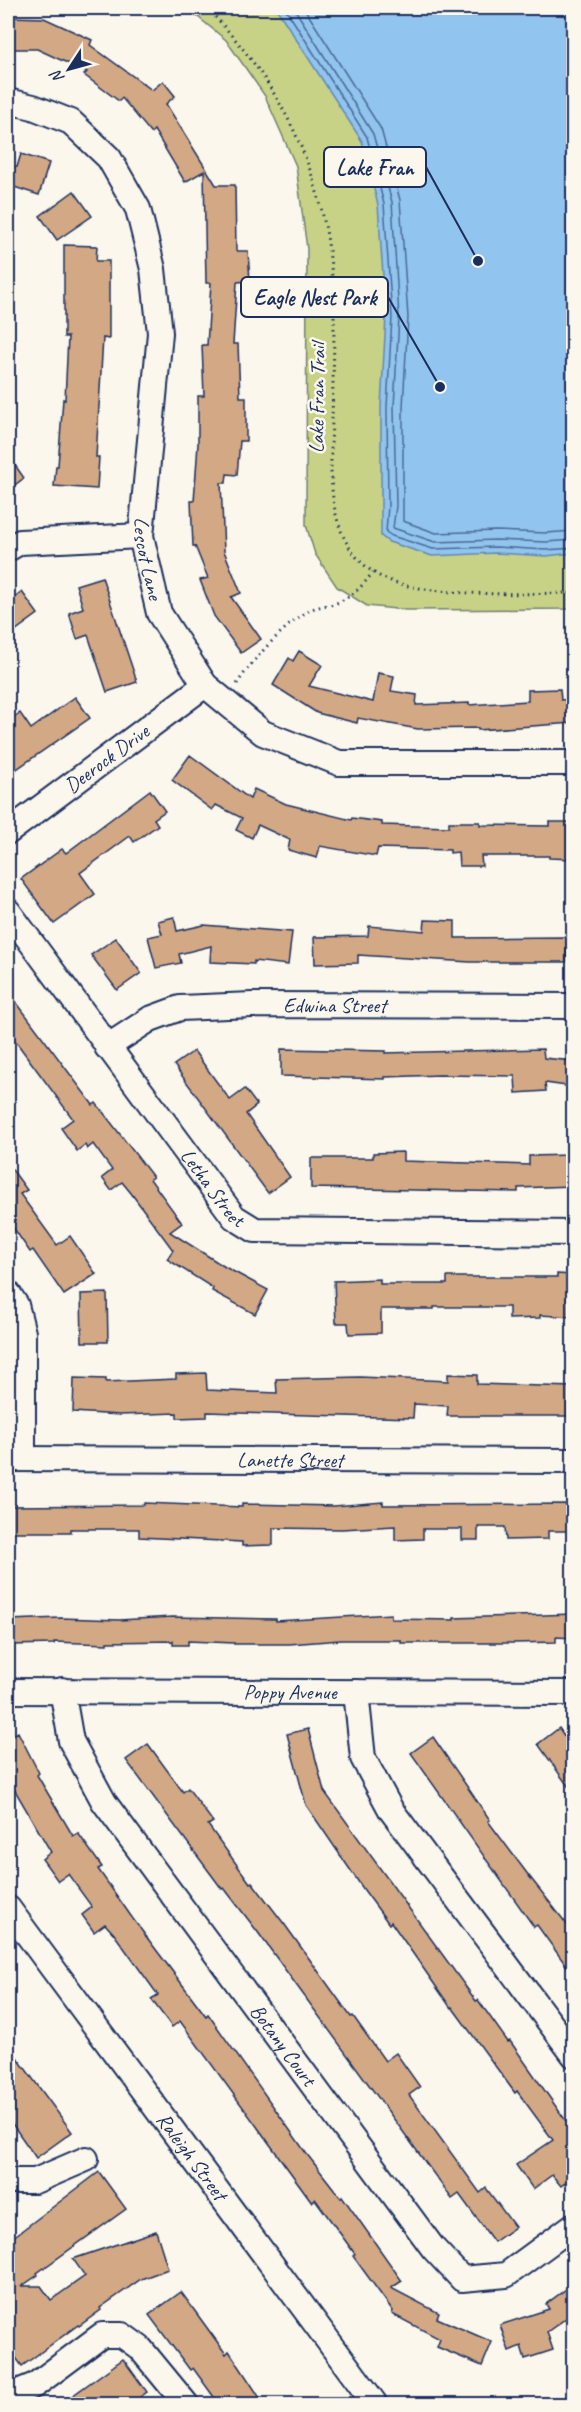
<svg xmlns="http://www.w3.org/2000/svg" width="581" height="2412" font-family="Caveat,sans-serif">
	<rect width="100%" height="100%" fill="#fbf7ec"/>
	<filter id="ink" filterUnits="userSpaceOnUse"><feTurbulence type="fractalNoise" baseFrequency=".0167" numOctaves="2"/><feDisplacementMap in="SourceGraphic" scale="12" xChannelSelector="R" yChannelSelector="G"/><feConvolveMatrix kernelMatrix="1 2 1 2 8 2 1 2 1" color-interpolation-filters="sRGB"/></filter>
	<g filter="url(#ink)">
		<path fill="#c7d286" stroke="#718072" stroke-width="1.5" d="M187,8H573V609L406,610L367,606L337,587L315,554L306,525L307,249L296,166L265,96L226,40Z"/>
		<path fill="#91c4ee" stroke="#6288b4" stroke-width="1.5" d="M276,8H573V553L546,556L496,553L432,556L389,542L381,536V406L386,317L378,205L362,141Z"/>
		<g fill="none" stroke-linecap="round" stroke-linejoin="round">
			<g stroke="#4a6b98" stroke-width="1.5">
				<path d="M285,8L367,137L384,204L392,317L387,407L388,506L386,532L392,536L433,549L496,547L546,550L574,548"/>
				<path d="M294,8L373,134L392,202L399,317L394,407L396,506L393,528L435,542L496,540L546,542L574,540"/>
				<path d="M304,8L381,129L400,200L408,317L403,407V521L436,533L496,531L546,533L574,531"/>
			</g>
		</g>
		<g fill="#d3a884" stroke="#1b2f5e" stroke-width="1.5">
			<path d="M8,17L44,18L92,40L90,45L152,90L163,81L175,96L166,104L216,185H235L236,251H248L250,281L237,282L233,344H238L240,397H246V441H240L237,475L227,474L226,483H221L224,551L241,593L231,597L261,639L241,653L214,616L200,580L208,578L195,546H193L191,501H194L198,444V396H204L202,345H207L211,283H206L204,171L185,182L154,130L151,133L122,98L119,101L84,75L87,72L37,49H8Z"/>
			<path d="M21,154L49,163L39,195L8,185V164L17,167Z"/>
			<path d="M74,191L92,216L57,240L40,216Z"/>
			<path d="M64,245L97,246L96,261H109V339L103,338L96,457H99L97,489L54,486L56,466H58L63,399L65,400L68,337H64Z"/>
			<path d="M8,455L24,478L8,490Z"/>
			<path d="M102,577L137,682L107,692L88,635L77,639L69,613L83,608L76,585Z"/>
			<path d="M22,592L38,614L8,636V603Z"/>
			<path d="M299,651L322,665L309,686L373,702L378,673L394,676L391,691L417,695L416,705L469,703V705L528,701V690L560,689L561,700L572,699L573,723L478,730V728L418,729L358,718L357,723L317,713L273,685L289,658L293,661Z"/>
			<path d="M75,697L90,718L8,775V721L20,713L31,729Z"/>
			<path d="M190,755L250,799L254,789L286,804L351,820L352,818L382,822V825L449,827V822H480V825L549,826V822H573V859L549,858V856H481L482,866H459L458,852L450,853V850L378,848L376,856L320,846L317,858L288,850L290,840L258,825L252,838L236,830L242,818L216,805L212,810L172,780Z"/>
			<path d="M150,790L165,811L154,819L158,825L134,842L130,836L80,873L95,894L54,924L21,879L62,849L66,853Z"/>
			<path d="M174,917L177,931L204,925L292,932L288,965L254,961V964L210,962L211,946L179,954L181,963L156,968L148,937L162,934L158,921Z"/>
			<path d="M425,920L455,921V938L567,937L566,962H470L358,955V963L315,964L314,937L368,936L369,926L424,931Z"/>
			<path d="M116,938L141,973L117,990L91,955Z"/>
			<path d="M8,991L93,1105L96,1103L153,1177L150,1179L182,1223L170,1232L225,1267L268,1290L255,1314L212,1291L213,1288L167,1259L173,1250L131,1193L122,1182L111,1190L102,1178L112,1170L93,1144L87,1149L85,1145L77,1151L61,1128L73,1119L8,1031Z"/>
			<path d="M281,1049L386,1051L385,1053L543,1049L544,1058L573,1061V1087L545,1083L546,1091L516,1093L515,1076L440,1075L385,1077V1079L281,1076Z"/>
			<path d="M194,1051L230,1100L245,1089L257,1105L246,1114L290,1177L268,1193L174,1065Z"/>
			<path d="M403,1152V1161L529,1165V1156L571,1155L572,1186L518,1188V1192L311,1188V1158H373V1153Z"/>
			<path d="M8,1164L27,1190L20,1194L57,1245L70,1236L96,1274L64,1295L33,1250L30,1252L8,1220Z"/>
			<path d="M557,1274L573,1275V1317L540,1315V1318L509,1319V1307H434V1309H381V1333L349,1334L348,1323H336L334,1281L380,1279V1284H447V1277H557Z"/>
			<path d="M107,1293L108,1342H82L81,1294Z"/>
			<path d="M206,1373L207,1390L277,1393L276,1379L360,1377L448,1381V1374L477,1375V1384L573,1387V1416H447L448,1406L414,1404L413,1418L207,1412V1417L177,1418V1413L120,1415L73,1412L74,1378L106,1379V1382L176,1379V1374Z"/>
			<path d="M383,1502V1505L573,1504V1531H548V1539L506,1540L505,1527H478V1540H462V1529H423V1539L395,1540V1526L342,1529L273,1528V1545L242,1546V1542L139,1537V1529H71V1532H8V1506L144,1505V1503L242,1507V1504L334,1506Z"/>
			<path d="M391,1614V1619L454,1620V1618L573,1614V1638L556,1637V1642L514,1643H401V1640H341L289,1644H234V1643L188,1641V1645H173V1641L107,1642V1644L54,1642V1644L10,1645L9,1620L61,1618L119,1620L173,1617L276,1619V1621Z"/>
			<path d="M559,1728L573,1749V1793L538,1744Z"/>
			<path d="M308,1729L324,1791L476,2001L478,2000L508,2042L510,2041L573,2131V2177L561,2186L552,2175L533,2189L516,2165L553,2140L517,2091L515,2093L452,2007L451,2008L391,1922L389,1924L364,1890L306,1805L287,1734Z"/>
			<path d="M18,1732L39,1773L37,1775L73,1836L78,1833L102,1867L98,1869L133,1919L206,2016L208,2014L306,2153L341,2198L342,2196L402,2281L391,2288L439,2313L437,2318L492,2342L482,2366L437,2347L440,2339L392,2314L393,2311L353,2256L355,2254L315,2199L312,2202L180,2021L172,2027L151,1999L158,1995L114,1934L105,1924L94,1932L82,1915L92,1907L68,1874L58,1881L42,1859L51,1852L13,1787L8,1790V1738Z"/>
			<path d="M433,1737L490,1820L488,1821L529,1876L573,1932V1975L537,1925L534,1927L411,1753Z"/>
			<path d="M148,1744L183,1792L188,1788L213,1822L208,1825L250,1883L252,1882L285,1925L351,2017L353,2016L385,2061L396,2053L420,2087L409,2095L480,2193L486,2188L515,2227L494,2242L459,2194L452,2199L257,1931L224,1888L222,1889L126,1760Z"/>
			<path d="M8,2045L72,2132L36,2158L8,2118Z"/>
			<path d="M99,2172L126,2209L37,2273L38,2275L22,2286H41L51,2300L85,2276L73,2259L156,2231L168,2269L141,2279L100,2308L101,2310L79,2326L78,2325L22,2366L8,2347V2241Z"/>
			<path d="M573,2284V2313L547,2332L553,2350L525,2359L521,2346L509,2351L500,2325L549,2309L546,2304Z"/>
			<path d="M181,2292L226,2354L229,2351L264,2404H219L193,2368L190,2370L149,2315Z"/>
			<path d="M123,2359L147,2392L130,2404H61Z"/>
		</g>
		<g fill="none" stroke-linecap="round" stroke-linejoin="round">
			<g stroke="#1b2f5e" stroke-width="28">
				<g id="minor">
					<path id="s1" d="M8,101L33,107L71,122L109,158L138,209L153,269L160,333L141,536L159,613L205,685L263,733L339,763H574"/>
					<path d="M8,549L20,542L141,536"/>
					<path id="s2" d="M8,832L205,685"/>
					<path id="s3" d="M8,911L234,1217L255,1230L574,1233"/>
					<path id="s4" d="M107,1047L150,1019L180,1008L252,1005L574,1006"/>
					<path d="M8,1293L16,1305L23,1333V1459"/>
					<path id="s5" d="M8,1459L574,1461"/>
					<path id="s6" d="M62,1690L71,1741L104,1802L433,2248L462,2279L506,2275L574,2225"/>
					<path id="s7" d="M8,1691L574,1693"/>
					<path d="M356,1692L363,1758L391,1810L574,2055"/>
					<path id="s8" d="M8,1908L375,2404"/>
					<path d="M8,2181H35L86,2159"/>
					<path d="M8,2396L35,2385L102,2335H122L140,2348L186,2404"/>
				</g>
			</g>
			<g stroke="#1b2f5e" stroke-width="3" stroke-dasharray="1.5 4.5" stroke-linecap="butt">
				<path d="M207,8C270,73 311,145 327,236C331,263 334,290 334,317C334,351 333,384 332,417C331,469 323,537 373,572C412,600 524,593 574,593"/>
				<path d="M237,684C252,660 286,623 312,609C319,606 327,606 334,604C352,597 362,587 373,572"/>
			</g>
			<use href="#minor" stroke="#fbf7ec" stroke-width="24"/>
		</g>
	</g>
	<g text-anchor="middle" stroke-width="5" stroke-linejoin="round" paint-order="stroke">
		<g font-size="21" fill="#1b2f5e" stroke="#fbf7ec">
			<text transform="translate(317 398) rotate(-89)" y="7">Lake Fran Trail</text>
			<text dy="7" stroke="none"><textPath href="#s1" startOffset="531">Lescot Lane</textPath></text>
			<text dy="7" stroke="none"><textPath href="#s2" startOffset="123">Deerock Drive</textPath></text>
			<text dy="7" stroke="none"><textPath href="#s4" startOffset="238">Edwina Street</textPath></text>
			<text dy="7" stroke="none"><textPath href="#s3" startOffset="344">Letha Street</textPath></text>
			<text dy="7" stroke="none"><textPath href="#s5" startOffset="282">Lanette Street</textPath></text>
			<text dy="7" stroke="none"><textPath href="#s7" startOffset="282">Poppy Avenue</textPath></text>
			<text dy="7" stroke="none"><textPath href="#s6" startOffset="423">Botany Court</textPath></text>
			<text dy="7" stroke="none"><textPath href="#s8" startOffset="309">Raleigh Street</textPath></text>
		</g>
	</g>
	<path fill="none" stroke="#1b2f5e" stroke-width="2" d="M478 261L426 167M440 387L388 297"/>
	<g fill="#1b2f5e" stroke="#fbf7ec" stroke-width="2">
		<circle cx="478" cy="261" r="6"/>
		<circle cx="440" cy="387" r="6"/>
	</g>
	<g fill="#fbf7ec" stroke="#1b2f5e" stroke-width="2">
		<rect x="324" y="147" width="102" height="40" rx="6"/>
		<rect x="241" y="277" width="147" height="40" rx="6"/>
	</g>
	<g font-size="22" text-anchor="middle" font-weight="bold" fill="#1b2f5e">
		<text x="375" y="175">Lake Fran</text>
		<text x="315" y="305">Eagle Nest Park</text>
	</g>
	<rect width="581" height="2412" fill="none" stroke="#fbf7ec" stroke-width="30"/>
	<rect x="15" y="15" width="551" height="2382" fill="none" stroke="#1b2f5e" stroke-width="2" filter="url(#ink)"/>
	<g transform="translate(69 69) rotate(234)" stroke="#fbf7ec" stroke-width="4.5" paint-order="stroke">
	<path d="M0-4.5L10 22L0 15L-10 22Z" fill="#1b2f5e"/>
	<text y="-9" font-size="16" font-weight="bold" text-anchor="middle" fill="#1b2f5e">N</text>
	</g>
</svg>
